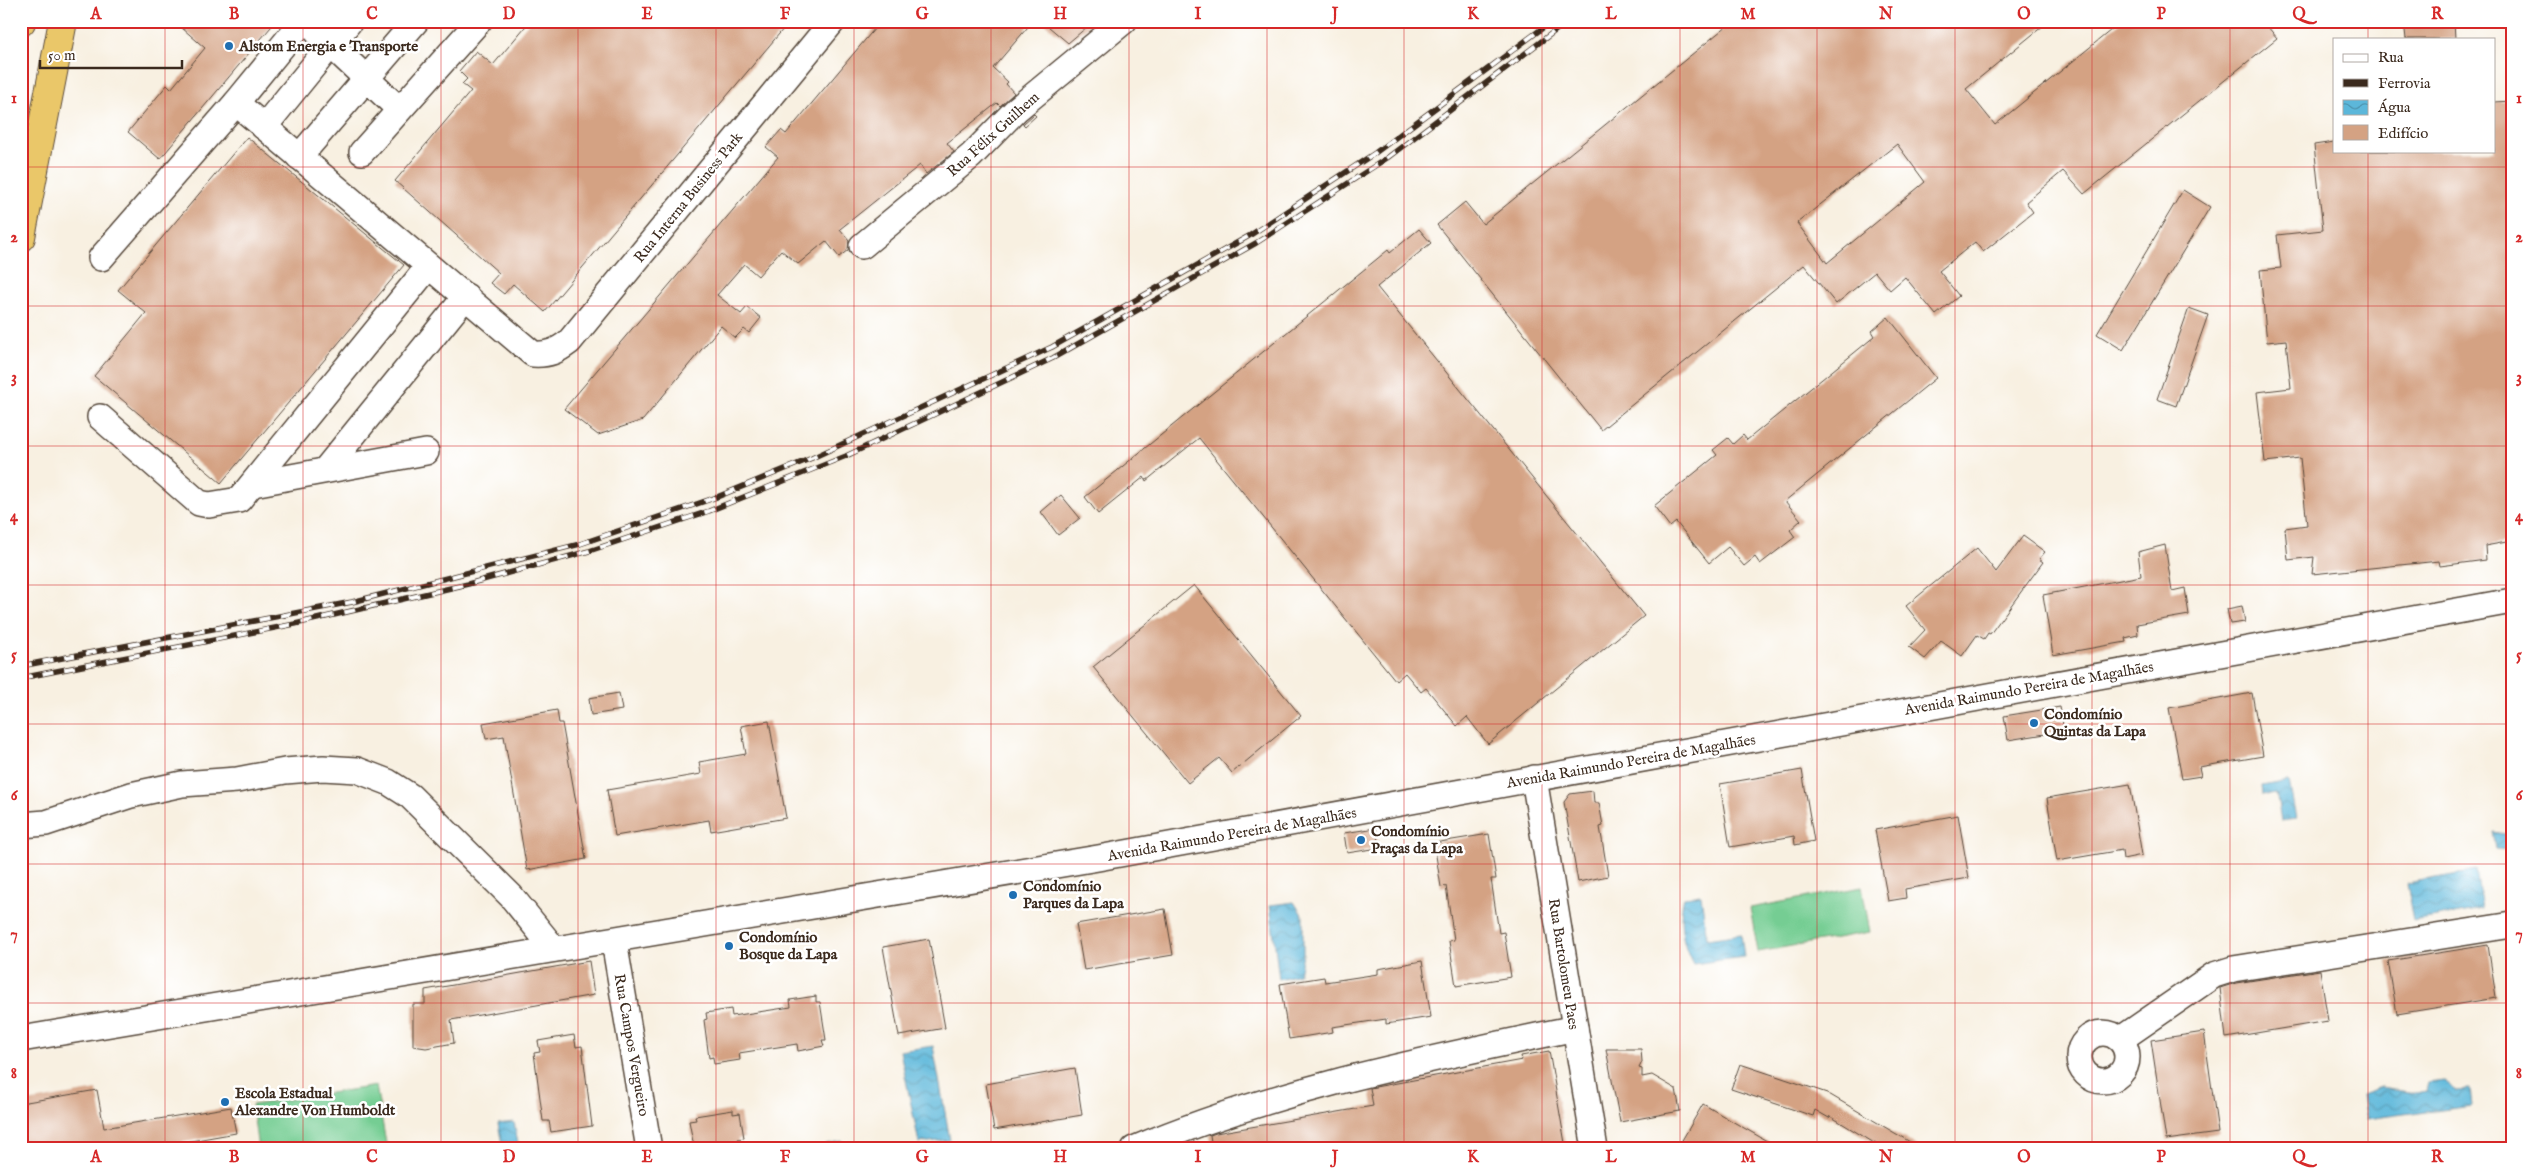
<svg xmlns="http://www.w3.org/2000/svg" width="2533" height="1170" font-family="'IM FELL English',serif">
	<defs>
		<pattern id="water-waves" width="16" height="10" patternUnits="userSpaceOnUse" patternTransform="scale(1.25)"><rect width="16" height="10" fill="#5cb7da"/><path d="M0 5q4-4 8 0t8 0" fill="none" stroke="#4d95b0"/></pattern>
	</defs>
	<rect width="100%" height="100%" fill="#fff"/>
	<filter id="ink" filterUnits="userSpaceOnUse"><feTurbulence type="fractalNoise" baseFrequency=".02" numOctaves="2"/><feDisplacementMap in="SourceGraphic" scale="10" xChannelSelector="R" yChannelSelector="G"/><feConvolveMatrix kernelMatrix="1 2 1 2 8 2 1 2 1" color-interpolation-filters="sRGB"/></filter>
	<filter id="wash" filterUnits="userSpaceOnUse"><feTurbulence type="fractalNoise" baseFrequency=".0096" numOctaves="4" result="noise"/><feDisplacementMap in="SourceGraphic" scale="20" xChannelSelector="R" yChannelSelector="G"/><feGaussianBlur stdDeviation="1.12" result="paint"/><feColorMatrix in="noise" values="0 0 0 0 0 0 0 0 0 0 0 0 0 0 0 0 0 1.4 0 .05"/><feComposite in="paint" operator="in"/></filter>
	<g filter="url(#wash)">
		<rect width="100%" height="100%" fill="#f8f0e1"/>
		<g fill="#75cd93" stroke="#587c58">
			<path d="M1862,887L1870,932L1758,952L1750,908Z"/>
			<path d="M376,1086L387,1149H258L252,1105Z"/>
		</g>
		<g fill="url(#water-waves)" stroke="#4c707c">
			<path d="M2289,781L2296,818L2281,820L2276,793L2263,795L2262,786Z"/>
			<path d="M2493,832L2512,835V850L2496,849Z"/>
			<path d="M2476,871L2482,909L2414,921L2407,883Z"/>
			<path d="M1701,895L1707,939L1741,934L1744,957L1693,964C1682,943 1678,921 1684,897Z"/>
			<path d="M1294,902L1303,916V954L1299,974L1279,979L1270,905Z"/>
			<path d="M933,1046L950,1140L919,1143L900,1051Z"/>
			<path d="M2444,1081L2457,1090L2470,1089L2472,1105L2366,1119L2362,1095L2381,1088L2416,1093L2426,1091L2428,1083Z"/>
			<path d="M514,1122L519,1149H503L498,1124Z"/>
			<path d="M842,1141L843,1149H827L826,1144Z"/>
		</g>
		<g id="blocks">
			<g fill="#d4a283" fill-rule="evenodd">
				<path d="M174,21H276L160,159L128,132L167,85L171,89L205,48Z"/>
				<path d="M530,21H790L545,312L513,284L504,294L490,283L499,273L395,181L471,91L462,84L467,79L459,71L476,51L493,65Z"/>
				<path d="M881,21H1033L993,68L1008,82L1006,84L1014,93L1000,106L997,103L947,143L954,152L926,174L920,165L840,229L849,240L848,250L839,257L826,241L798,264L781,250L758,276L744,264L717,295L741,314L747,307L761,318L749,333L744,329L735,338L721,326L643,420L598,435L564,409L778,157L766,147L781,130L786,134Z"/>
				<path d="M1042,21H1094L1068,43Z"/>
				<path d="M1733,21H2049L1966,89L1995,125L2122,21H2263L2277,38L2084,194L2063,171L2026,202L2033,212L1983,252L1975,242L1939,271L1959,296L1936,315L1905,277L1890,290L1875,272L1836,304L1804,265L1601,430L1437,225L1465,202L1483,224ZM1897,144L1925,182L1827,263L1797,223Z"/>
				<path d="M2404,21H2454L2455,39H2406Z"/>
				<path d="M2512,101V541L2485,546L2486,560L2440,566L2439,561L2312,574L2314,557L2288,560L2285,528L2307,525L2300,458L2265,462L2257,392L2291,388L2286,340L2267,342L2260,270L2281,268L2277,235L2323,230L2314,145L2334,142V151H2494V102Z"/>
				<path d="M1034,114L1036,116L1025,126L1023,124Z"/>
				<path d="M247,137L404,265L221,483L94,376L146,313L118,290Z"/>
				<path d="M2183,190L2210,207L2123,350L2097,334Z"/>
				<path d="M1419,229L1431,243L1377,287L1644,616L1488,744L1467,717L1457,726L1426,688L1421,692L1405,673L1396,681L1199,438L1146,481L1144,477L1098,514L1085,497L1388,250L1390,253Z"/>
				<path d="M2189,308L2208,315L2176,406L2157,399Z"/>
				<path d="M1888,317L1936,378L1785,501L1801,520L1790,530L1795,537L1760,564L1755,557L1744,566L1728,547L1709,563L1676,522L1670,527L1654,506L1717,455L1713,450L1728,438L1733,444L1743,435L1747,440L1875,336L1872,331Z"/>
				<path d="M1061,495L1080,518L1058,535L1041,512Z"/>
				<path d="M2023,536L2045,552L2039,559L2043,562L1990,634L1988,633L1984,639L1977,635L1962,656L1941,641L1925,659L1909,647L1925,630L1906,606L1977,548L1996,572Z"/>
				<path d="M2165,545L2172,591L2185,588L2189,615L2137,624L2138,635L2125,638L2126,642L2053,655L2043,595L2141,576L2138,552Z"/>
				<path d="M1194,585L1301,716L1232,773L1219,758L1188,783L1093,667Z"/>
				<path d="M2242,606L2245,622L2230,624L2227,609Z"/>
				<path d="M619,693L622,710L591,715L589,698Z"/>
				<path d="M2252,693L2263,756L2199,767L2201,776L2182,779L2169,708Z"/>
				<path d="M2060,707L2064,731L2008,740L2004,716Z"/>
				<path d="M557,710L559,723H562L586,859L527,870L504,736L486,739L483,723Z"/>
				<path d="M769,721L786,818L711,831L709,820L615,836L607,790L701,774L699,762L746,754L741,726Z"/>
				<path d="M1802,770L1814,841L1795,845L1794,836L1730,847L1720,784Z"/>
				<path d="M2130,784L2142,855L2123,859L2122,850L2057,861L2047,798Z"/>
				<path d="M1593,791L1594,803H1599L1603,826L1600,827L1608,876L1578,882L1564,802L1570,794Z"/>
				<path d="M1958,815L1969,878L1905,889L1906,898L1888,901L1875,830Z"/>
				<path d="M1376,828L1379,848L1347,853L1344,833Z"/>
				<path d="M1489,834L1496,879H1491L1499,933L1504,932L1511,977L1456,986L1449,941L1454,940L1446,886L1441,887L1434,843Z"/>
				<path d="M1165,909L1173,955L1084,970L1076,924Z"/>
				<path d="M929,939L945,1028L899,1036L883,947Z"/>
				<path d="M2488,945L2496,998L2397,1014L2388,961Z"/>
				<path d="M589,961L594,995L451,1020L454,1043L426,1048L413,1046V1004H425V990Z"/>
				<path d="M1422,961L1431,1017L1386,1024V1019L1332,1027L1333,1032L1289,1039L1280,984L1324,977L1325,982L1378,974V969Z"/>
				<path d="M2320,970L2328,1021L2226,1038L2220,988L2236,983Z"/>
				<path d="M816,996V1002H820L826,1040H822L824,1046L798,1051L797,1044L739,1053L740,1060L714,1064L713,1057L709,1058L704,1020L707,1019L706,1013L731,1009L732,1016L791,1007L790,1000Z"/>
				<path d="M2204,1032L2218,1133L2166,1140L2151,1040Z"/>
				<path d="M574,1035L576,1047L582,1046L592,1126L551,1132L549,1121H543L534,1053L540,1052L538,1041Z"/>
				<path d="M1606,1049H1641L1642,1062L1639,1068L1642,1069V1077L1652,1075L1676,1089L1680,1111L1620,1122Z"/>
				<path d="M1549,1051L1566,1149H1212L1210,1135L1216,1133L1373,1106L1370,1088L1522,1060L1521,1056Z"/>
				<path d="M1740,1064L1827,1093L1922,1149H1884L1830,1116L1829,1118L1815,1110L1813,1116L1731,1089Z"/>
				<path d="M1075,1068L1082,1115L994,1130L986,1084Z"/>
				<path d="M97,1090L104,1128L231,1107L236,1133L145,1149H21V1103Z"/>
				<path d="M1703,1104L1730,1120L1781,1149H1677Z"/>
				<path d="M733,1110V1114L740,1113L744,1138L738,1139L739,1149L694,1147L689,1121L696,1120L695,1116Z"/>
			</g>
		</g>
	</g>
	<g filter="url(#ink)">
		<use href="#blocks" fill-opacity="0" stroke="#57483b" stroke-width="1"/>
		<g fill="none" stroke-linecap="round" stroke-linejoin="round">
			<g stroke="#57483b" stroke-width="28">
				<g id="minor">
					<path d="M318,33L399,109"/>
					<path d="M236,103L533,354C549,355 557,351 569,342L833,21"/>
					<path d="M264,127L350,21"/>
					<path d="M362,152L479,21"/>
					<path d="M299,157L416,21"/>
					<path d="M862,246L971,156L1017,109L1124,21"/>
					<path d="M101,258L236,103L303,21"/>
					<path d="M100,417L199,503L209,505L239,500L428,267"/>
					<path d="M325,470L466,296"/>
					<path d="M253,484L426,452"/>
					<path d="M1534,778L1595,1149"/>
					<path d="M21,825L46,823L131,795L182,784L237,780L285,771L323,768L357,770L388,782L410,796L511,896L554,949"/>
					<path d="M614,941L649,1149"/>
					<circle cx="2103" cy="1057" r="24"/>
					<path d="M21,1039L1098,858L2512,601"/>
					<path d="M2121,1039L2214,975L2233,969L2512,925"/>
					<path d="M1134,1149C1276,1089 1425,1060 1575,1028"/>
				</g>
			</g>
			<g stroke="#57483b" stroke-width="30">
				<g id="highway">
					<path d="M21,22V21"/>
					<path d="M21,237L63,21"/>
				</g>
			</g>
			<use href="#minor" stroke="#fff" stroke-width="25"/>
			<use href="#highway" stroke="#eac769" stroke-width="28"/>
			<g stroke="#3b2a1e" stroke-width="5.5">
				<g id="rail">
					<path d="M21,666L352,602L580,544L717,497L812,458L1052,347L1249,236L1375,153L1552,21"/>
					<path d="M21,678L295,624L468,584L589,551L709,511L846,456L1053,358L1256,243L1387,158L1568,21"/>
				</g>
			</g>
			<use href="#rail" stroke="#fff" stroke-width="4" stroke-dasharray="11" stroke-linecap="butt"/>
		</g>
	</g>
	<path fill="none" stroke="#d62828" stroke-width="1" stroke-opacity="0.55" d="M165,21V1149M303,21V1149M441,21V1149M578,21V1149M716,21V1149M854,21V1149M991,21V1149M1129,21V1149M1267,21V1149M1404,21V1149M1542,21V1149M1680,21V1149M1817,21V1149M1955,21V1149M2092,21V1149M2230,21V1149M2368,21V39M2368,151V1149M21,167H2512M21,306H2512M21,446H2512M21,585H2512M21,724H2512M21,864H2512M21,1003H2512"/>
	<g fill="#1f6fb2" stroke="#fff" stroke-width="2">
		<circle cx="229" cy="46" r="5"/>
		<circle cx="2034" cy="723" r="5"/>
		<circle cx="1361" cy="840" r="5"/>
		<circle cx="1013" cy="895" r="5"/>
		<circle cx="729" cy="946" r="5"/>
		<circle cx="225" cy="1102" r="5"/>
	</g>
	<g text-anchor="middle" stroke-width="5" stroke-linejoin="round" paint-order="stroke">
		<g font-size="15" font-weight="bold" fill="#3b2a1e" stroke="#fff" text-anchor="start">
			<text x="239" y="51">Alstom Energia e Transporte</text>
			<text x="2044" y="719">Condomínio<tspan x="2044" dy="17">Quintas da Lapa</tspan></text>
			<text x="1371" y="836">Condomínio<tspan x="1371" dy="17">Praças da Lapa</tspan></text>
			<text x="1023" y="891">Condomínio<tspan x="1023" dy="17">Parques da Lapa</tspan></text>
			<text x="739" y="942">Condomínio<tspan x="739" dy="17">Bosque da Lapa</tspan></text>
			<text x="235" y="1098">Escola Estadual<tspan x="235" dy="17">Alexandre Von Humboldt</tspan></text>
		</g>
		<g font-size="15" fill="#3b2a1e" stroke="#fff">
			<text transform="translate(993 134) rotate(-42)" y="5">Rua Félix Guilhem</text>
			<text transform="translate(688 197) rotate(-51)" y="5">Rua Interna Business Park</text>
			<text transform="translate(2029 688) rotate(-10)" y="5">Avenida Raimundo Pereira de Magalhães</text>
			<text transform="translate(1631 761) rotate(-10)" y="5">Avenida Raimundo Pereira de Magalhães</text>
			<text transform="translate(1232 834) rotate(-10)" y="5">Avenida Raimundo Pereira de Magalhães</text>
			<text transform="translate(1564 964) rotate(81)" y="5">Rua Bartolomeu Paes</text>
			<text transform="translate(632 1045) rotate(80)" y="5">Rua Campos Vergueiro</text>
		</g>
	</g>
	<rect width="2533" height="1170" fill="none" stroke="#fff" stroke-width="55"/>
	<rect x="2333" y="38" width="162" height="115" fill="#ffffff" stroke="#b1aaa5"/>
	<rect x="2343" y="54" width="25" height="8" fill="#ffffff" stroke="#b1aaa5"/>
	<text x="2378" y="62" font-size="15" fill="#3b2a1e">Rua</text>
	<rect x="2343" y="79" width="25" height="8" fill="#3b2a1e" stroke="#b1aaa5"/>
	<text x="2378" y="88" font-size="15" fill="#3b2a1e">Ferrovia</text>
	<rect x="2343" y="100" width="25" height="15" fill="url(#water-waves)" stroke="#b1aaa5"/>
	<text x="2378" y="112" font-size="15" fill="#3b2a1e">Água</text>
	<rect x="2343" y="125" width="25" height="15" fill="#d4a283" stroke="#b1aaa5"/>
	<text x="2378" y="138" font-size="15" fill="#3b2a1e">Edifício</text>
	<path d="M40 60v8h142v-8" fill="none" stroke="#3b2a1e" stroke-width="2.5"/>
	<text x="48" y="60" font-size="15" fill="#3b2a1e" stroke="#ffffff" stroke-width="4" paint-order="stroke">50 m</text>
	<rect x="28" y="28" width="2478" height="1114" fill="none" stroke="#d62828" stroke-width="2"/>
	<g font-size="16" text-anchor="middle" font-weight="bold" fill="#d62828">
		<text x="96" y="19">A</text>
		<text x="234" y="19">B</text>
		<text x="372" y="19">C</text>
		<text x="509" y="19">D</text>
		<text x="647" y="19">E</text>
		<text x="785" y="19">F</text>
		<text x="922" y="19">G</text>
		<text x="1060" y="19">H</text>
		<text x="1198" y="19">I</text>
		<text x="1335" y="19">J</text>
		<text x="1473" y="19">K</text>
		<text x="1611" y="19">L</text>
		<text x="1748" y="19">M</text>
		<text x="1886" y="19">N</text>
		<text x="2024" y="19">O</text>
		<text x="2161" y="19">P</text>
		<text x="2299" y="19">Q</text>
		<text x="2437" y="19">R</text>
		<text x="14" y="103">1</text>
		<text x="2519" y="103">1</text>
		<text x="14" y="242">2</text>
		<text x="2519" y="242">2</text>
		<text x="14" y="382">3</text>
		<text x="2519" y="382">3</text>
		<text x="14" y="521">4</text>
		<text x="2519" y="521">4</text>
		<text x="14" y="660">5</text>
		<text x="2519" y="660">5</text>
		<text x="14" y="800">6</text>
		<text x="2519" y="800">6</text>
		<text x="14" y="939">7</text>
		<text x="2519" y="939">7</text>
		<text x="14" y="1078">8</text>
		<text x="2519" y="1078">8</text>
		<text x="96" y="1162">A</text>
		<text x="234" y="1162">B</text>
		<text x="372" y="1162">C</text>
		<text x="509" y="1162">D</text>
		<text x="647" y="1162">E</text>
		<text x="785" y="1162">F</text>
		<text x="922" y="1162">G</text>
		<text x="1060" y="1162">H</text>
		<text x="1198" y="1162">I</text>
		<text x="1335" y="1162">J</text>
		<text x="1473" y="1162">K</text>
		<text x="1611" y="1162">L</text>
		<text x="1748" y="1162">M</text>
		<text x="1886" y="1162">N</text>
		<text x="2024" y="1162">O</text>
		<text x="2161" y="1162">P</text>
		<text x="2299" y="1162">Q</text>
		<text x="2437" y="1162">R</text>
	</g>
</svg>
